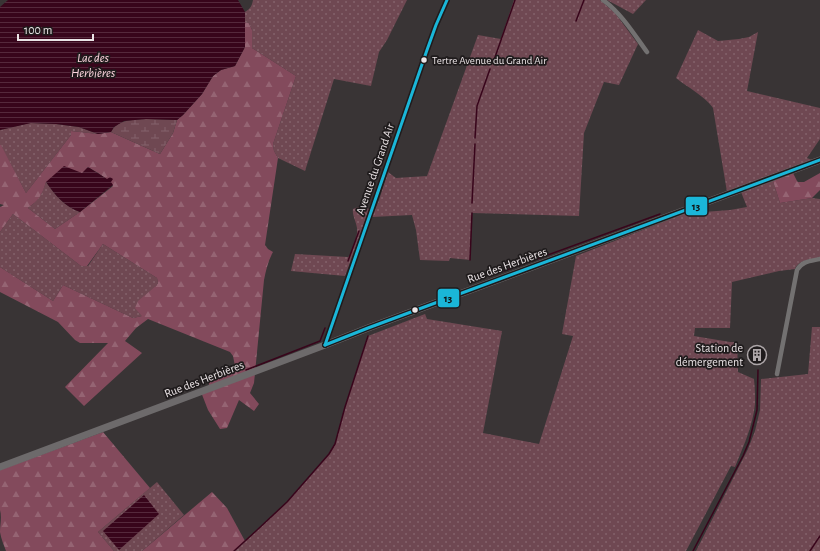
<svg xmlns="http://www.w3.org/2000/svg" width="820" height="551" font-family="'Alegreya Sans',sans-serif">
	<defs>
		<pattern id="grass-dots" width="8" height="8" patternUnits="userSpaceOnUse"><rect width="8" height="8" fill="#6f4852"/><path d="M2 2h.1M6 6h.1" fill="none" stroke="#84626b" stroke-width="1.8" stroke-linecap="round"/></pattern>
		<pattern id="forest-firs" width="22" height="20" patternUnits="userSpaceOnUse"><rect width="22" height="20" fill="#834a5c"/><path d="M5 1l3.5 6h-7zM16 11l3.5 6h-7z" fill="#956473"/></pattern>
		<pattern id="wetland-marsh" width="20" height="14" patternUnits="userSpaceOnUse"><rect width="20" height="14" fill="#6f4852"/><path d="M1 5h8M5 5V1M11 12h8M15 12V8" fill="none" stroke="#84626b"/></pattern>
		<pattern id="water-rules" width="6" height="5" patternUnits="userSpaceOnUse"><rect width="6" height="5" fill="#38051b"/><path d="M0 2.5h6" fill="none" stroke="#55293c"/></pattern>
	</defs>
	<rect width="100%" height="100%" fill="#393435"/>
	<g fill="url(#grass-dots)">
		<path d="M253,0H407L387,40L379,52L371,86L334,79L305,171L278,158L274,151L273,144L296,76L252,48V30L249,23L245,22V12C250,9 252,6 253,0Z"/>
		<path d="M514,0H600L615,13L638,44L619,85L604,82L584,133L579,216L472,213L470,260L450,258L449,261L420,260L416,230L412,215L372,217L379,200L388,172L396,178L427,176L478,35L501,39Z"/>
		<path d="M607,0H646L633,14Z"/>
		<path d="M698,30L718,41L739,39L749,37L758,32L747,91L820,108V139L807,158L812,160L727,192L713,108C707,98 686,86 676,78Z"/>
		<path d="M30,123L56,124L79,127L98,134L71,131V135L26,193L1,146L0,145V130Z"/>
		<path d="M773,181L780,203L812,198L820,199V258C812,259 798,260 795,269L779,271L732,282L730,328H695L694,336L730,342H737L738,372L754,379C755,388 755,396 755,404C753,426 743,447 735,467L731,466L686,551H234L256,531L287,502L329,454L335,444L345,407L368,336L425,314L427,319L502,331L483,433L539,444L573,336L562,334L576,256L699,208L704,212L730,210L747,207L741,192Z"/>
		<path d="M46,182C55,195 65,207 80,212L55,229L28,208C38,201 42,194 46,182Z"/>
		<path d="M358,207H364L369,209L360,235L345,276L291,271L295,254L348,257L350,256C353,247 358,237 357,228C356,221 352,215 353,209Z"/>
		<path d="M13,214L81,266H88L103,244L157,278L158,283L156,286L142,316L133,318L63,285L53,301L0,267V232Z"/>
		<path d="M812,327H820V551H696L748,449L755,431L760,410L761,379L808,374Z"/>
		<path d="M157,482L184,515L142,551H114L98,532Z"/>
	</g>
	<g fill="url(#forest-firs)" fill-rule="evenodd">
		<path d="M245,22L249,23L252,30V48L296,76L273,144L274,151L278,158L265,245L268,249L273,252C268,261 266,270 264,280L254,383L250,393L259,404L254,411L239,400L227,428L220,429L208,410L201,392L208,389L210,379L218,373L235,366L233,356L230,352L148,319L136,328L125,341L142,353L84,406L65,387L108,343H80L75,340L58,322L0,292V267L53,301L63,285L133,318L142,316L135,308L138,301L156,286L158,283L157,278L103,244L87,266H81L13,214L0,232V207L4,205L0,204V145H1L26,193L71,135V131L98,134L111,132L160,154L173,133L177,120L183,115L202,94L213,76L221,70L235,66L245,47ZM88,167C96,172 108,178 113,186L80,212L55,229L28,208C39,200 42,195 46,182L82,174Z"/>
		<path d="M793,173L797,181L798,182H804L820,173V190L812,198L780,203L773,181Z"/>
		<path d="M103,432L150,488L98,532L114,551H6C4,545 1,539 0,532C0,525 2,517 0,510V470Z"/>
		<path d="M212,492L227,508L245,541L234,551H142Z"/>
	</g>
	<path fill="url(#wetland-marsh)" d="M146,119L177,120L173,133L160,154L111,132C118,119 133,120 146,119Z"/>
	<g fill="url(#water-rules)">
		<path d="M8,0H238L245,12V47L235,66L221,70L213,76L202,94L183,115L177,120L146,119L124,121L114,127L111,132L98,134L79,127L56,124L31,123L0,130V7Z"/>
		<path d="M64,166L82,173L88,167L107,179L110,177L113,179L111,182L113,185L80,212C65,207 55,195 46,182Z"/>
		<path d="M144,495L159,514L119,550L103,531Z"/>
	</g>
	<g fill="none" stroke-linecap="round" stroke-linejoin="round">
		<g stroke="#38051b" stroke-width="1.5">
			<path d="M576,21L584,0"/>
			<path d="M493,63L515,0"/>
			<path d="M475,138L477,106L490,69"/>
			<path d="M472,203L475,144"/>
			<path d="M470,260L472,213"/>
			<path d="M348,261L359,231"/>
			<path d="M504,271L660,214"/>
			<path d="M246,370L320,341L325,328"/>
			<path d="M234,551L256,531L287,502L329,454L335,444L345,407L368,336"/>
			<path d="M693,551L743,456L749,442L757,410L758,370"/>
			<path d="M810,551L820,536"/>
		</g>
		<g stroke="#737171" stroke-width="4.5">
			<path d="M603,0C621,13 634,34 647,52"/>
			<path d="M325,345L427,50L436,25L447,0"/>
			<path d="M777,374L797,270C802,261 811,261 820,259"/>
		</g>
		<path stroke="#6d6a6b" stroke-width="7" d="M0,467L325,345L368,328L820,160"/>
		<g stroke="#1f1b1c" stroke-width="6">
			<g id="bus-1">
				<path d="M325,345L368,328L820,160"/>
				<path d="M325,345L427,50L436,25L447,0"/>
			</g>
		</g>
		<use href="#bus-1" stroke="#1ab6d8" stroke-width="3"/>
	</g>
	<defs>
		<g id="building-ring" transform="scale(1)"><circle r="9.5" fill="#1f1b1c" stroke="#ada6a8" stroke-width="1.5"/><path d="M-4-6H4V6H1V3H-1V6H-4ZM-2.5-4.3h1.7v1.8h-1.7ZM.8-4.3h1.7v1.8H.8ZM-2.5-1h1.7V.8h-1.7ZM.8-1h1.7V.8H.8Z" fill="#ada6a8"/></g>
	</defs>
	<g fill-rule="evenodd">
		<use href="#building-ring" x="757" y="355"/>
	</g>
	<g fill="#ebe4e6" stroke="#1f1b1c" stroke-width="1.5">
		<circle cx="424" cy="60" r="3.5"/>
		<circle cx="415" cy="310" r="3.5"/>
	</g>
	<g text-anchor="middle" stroke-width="3.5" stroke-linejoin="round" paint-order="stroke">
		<g font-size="11" fill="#ebe4e6" stroke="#1f1b1c" text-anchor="start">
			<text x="432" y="64">Tertre Avenue du Grand Air</text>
		</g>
		<g font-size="12" fill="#ebe4e6" stroke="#1f1b1c">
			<text transform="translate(375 169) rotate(-71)" y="4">Avenue du Grand Air</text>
			<text transform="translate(507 265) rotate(-20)" y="4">Rue des Herbières</text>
			<text transform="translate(204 379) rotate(-21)" y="4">Rue des Herbières</text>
		</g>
		<g font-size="12" fill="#ebe4e6" stroke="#1f1b1c" text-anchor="end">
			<text x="743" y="352">Station de<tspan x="743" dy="14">démergement</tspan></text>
		</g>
		<g font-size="13" font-style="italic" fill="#fdd4de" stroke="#1f1b1c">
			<text x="93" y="62">Lac des<tspan x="93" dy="15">Herbières</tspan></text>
		</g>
	</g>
	<g stroke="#1f1b1c" stroke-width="1.5">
		<rect x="685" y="196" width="23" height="20" rx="4" fill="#1ab6d8"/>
		<rect x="437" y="288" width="23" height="20" rx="4" fill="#1ab6d8"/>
	</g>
	<g font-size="11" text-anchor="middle" font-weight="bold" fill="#111">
		<text x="696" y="210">13</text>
		<text x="448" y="302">13</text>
	</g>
	<path d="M18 34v6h75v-6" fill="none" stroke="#ebe4e6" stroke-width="2"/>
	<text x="24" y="34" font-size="12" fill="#ebe4e6" stroke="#1f1b1c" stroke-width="3" paint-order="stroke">100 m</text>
</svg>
